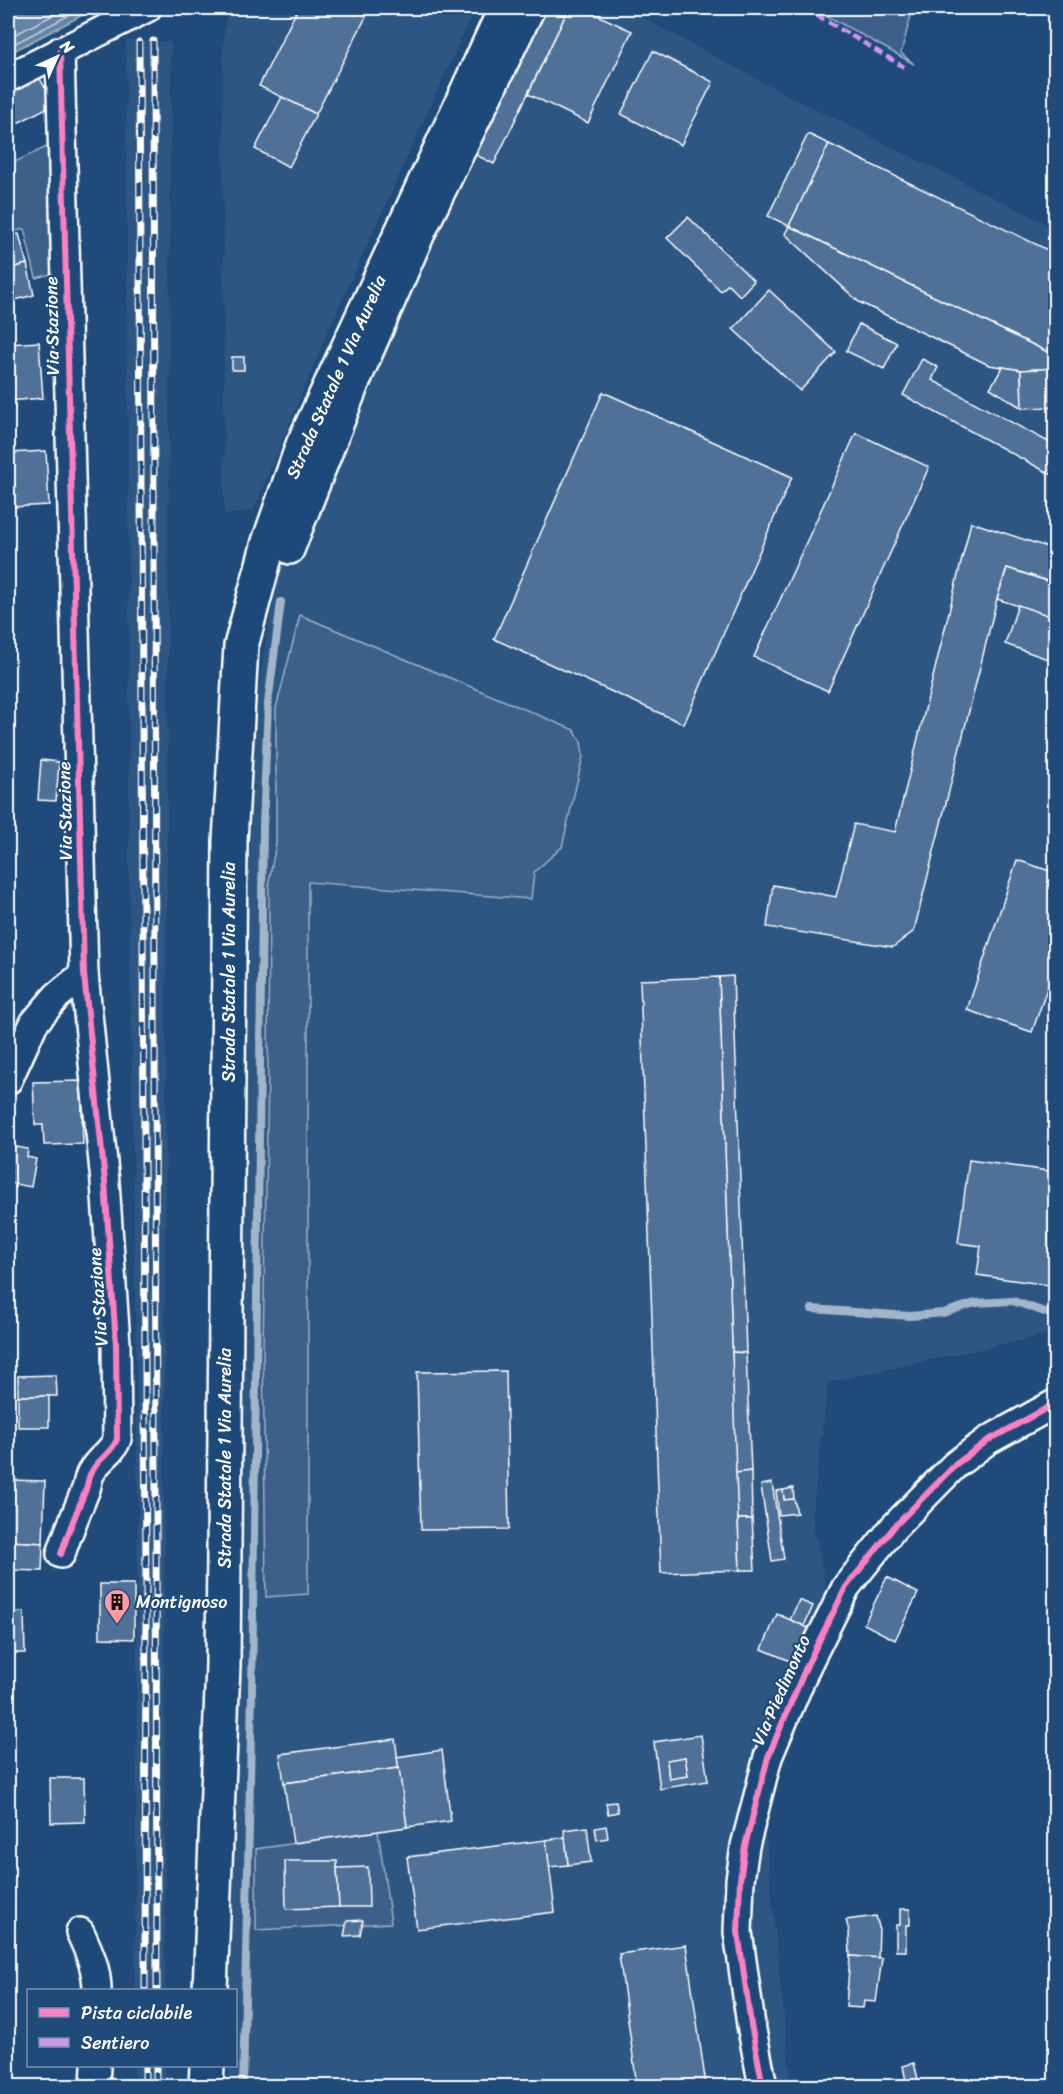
<svg xmlns="http://www.w3.org/2000/svg" width="1063" height="2094" font-family="Sriracha,sans-serif">
	<rect width="100%" height="100%" fill="#1f4a7a"/>
	<filter id="ink" filterUnits="userSpaceOnUse"><feTurbulence type="fractalNoise" baseFrequency=".0167" numOctaves="2"/><feDisplacementMap in="SourceGraphic" scale="12" xChannelSelector="R" yChannelSelector="G"/><feConvolveMatrix kernelMatrix="1 2 1 2 8 2 1 2 1" color-interpolation-filters="sRGB"/></filter>
	<g filter="url(#ink)">
		<g fill="#2e5683">
			<path d="M227,8H475L332,322L253,511L224,515L223,47Z"/>
			<path d="M524,8H624L791,97L1055,228V1333L828,1382L812,1516L827,1592L784,1697L757,1750L791,2086H228L229,2066H236V1990H230L248,899L254,723L268,626L298,487Z"/>
			<path d="M126,40L171,42L164,1471L165,1990H135L138,1499L129,887V687Z"/>
			<rect x="134" y="2066" width="31" height="20"/>
		</g>
		<g fill="#3c618b" stroke="#9eb0c5" stroke-width="1.5">
			<path d="M813,8H913L901,53L914,64Z"/>
			<path d="M51,145L55,273L36,278L24,229L8,233V165Z"/>
			<path d="M300,615L574,730L581,742L583,756L562,847L534,872L531,899L308,882V1594L266,1597L263,1346L268,1072L269,881L276,843V708Z"/>
			<path d="M378,1831L391,1923L256,1930V1849Z"/>
		</g>
		<path fill="#6583a4" stroke="#a3b5c8" stroke-width="1.5" d="M8,8H96L8,54Z"/>
		<g fill="none" stroke-linecap="round" stroke-linejoin="round">
			<g stroke="#c1cddb" stroke-width="1.5">
				<path d="M8,38L67,8"/>
				<path d="M8,47L83,8"/>
			</g>
			<g stroke="#a3b5c8" stroke-width="8">
				<path d="M812,1309L910,1316L943,1313L975,1303L1013,1301L1056,1316"/>
				<path d="M243,2086L252,1693L263,827L268,703L281,602"/>
			</g>
		</g>
		<g fill="#507197" stroke="#fff" stroke-width="1.5" fill-rule="evenodd">
			<path d="M298,8L370,9L316,114L259,86Z"/>
			<path d="M544,8H559L567,12L494,164L474,154Z"/>
			<path d="M569,8H582L632,31L588,123L528,94Z"/>
			<path d="M653,51L713,82L681,145L621,114Z"/>
			<path d="M33,66L54,104L16,124L8,108V79Z"/>
			<path d="M282,97L316,114L289,167L255,149Z"/>
			<path d="M808,134L829,144L789,226L768,216Z"/>
			<path d="M829,144L1056,254V356L789,226Z"/>
			<path d="M688,217L754,281L740,296L728,284L721,291L667,238Z"/>
			<path d="M789,226L1056,356V368L1021,370L989,365L859,302L785,234Z"/>
			<path d="M19,234L27,264L8,269V236Z"/>
			<path d="M27,264L34,295L8,302V269Z"/>
			<path d="M769,290L836,352L800,391L733,329Z"/>
			<path d="M859,324L897,343L884,369L846,351Z"/>
			<path d="M39,342L43,398L8,401V344Z"/>
			<rect x="232" y="357" width="12" height="13"/>
			<path d="M922,359L938,367L932,380L1056,446V477L903,395Z"/>
			<path d="M1003,367L1021,370L1022,408L990,388Z"/>
			<path d="M1056,368V407L1022,408L1021,370Z"/>
			<path d="M603,392L792,477L684,724L494,639Z"/>
			<path d="M856,433L929,467L828,691L754,657Z"/>
			<path d="M46,451L49,505L12,507L9,453Z"/>
			<path d="M971,522L1056,550V584L1007,568L997,599L914,931L893,947L767,927L773,885L836,897L854,824L895,832Z"/>
			<path d="M1007,568L1056,584V618L997,599Z"/>
			<path d="M1018,605L1056,618V662L1005,644Z"/>
			<path d="M41,760L59,762L56,801L38,800Z"/>
			<path d="M1017,860L1056,873V963L1032,1032L967,1010Z"/>
			<path d="M733,976L746,1353L732,1352L719,977Z"/>
			<path d="M719,977L740,1570L661,1573L640,980Z"/>
			<path d="M81,1081L83,1144L44,1145L43,1125H35L33,1082Z"/>
			<path d="M11,1146L28,1149L27,1157L36,1159L31,1187L9,1183L11,1171L8,1170V1165Z"/>
			<path d="M969,1160L1056,1172V1286L977,1275L981,1246L958,1243Z"/>
			<path d="M732,1352L746,1353L751,1471L736,1473Z"/>
			<path d="M506,1371L509,1529L421,1530L417,1372Z"/>
			<path d="M56,1375L57,1396H18V1376Z"/>
			<rect x="18" y="1396" width="31" height="31"/>
			<path d="M751,1471L752,1519H738L736,1473Z"/>
			<path d="M8,1480L45,1481L43,1543L8,1541Z"/>
			<path d="M772,1483L784,1559L772,1561L761,1485Z"/>
			<path d="M793,1488L794,1499L784,1500L783,1490Z"/>
			<path d="M783,1490L784,1500L794,1499L797,1513L779,1515L776,1491Z"/>
			<path d="M738,1519H752L755,1570H740Z"/>
			<path d="M8,1541L43,1543L42,1571L8,1570Z"/>
			<path d="M887,1577L918,1593L895,1640L864,1624Z"/>
			<path d="M100,1584H134V1639L100,1638Z"/>
			<path d="M799,1600L813,1606L804,1626L790,1620Z"/>
			<path d="M24,1612L25,1653H8V1613Z"/>
			<path d="M777,1614L811,1629L797,1664L762,1649Z"/>
			<path d="M701,1735L708,1781L660,1789L654,1742ZM685,1757L688,1776L669,1779L667,1760Z"/>
			<path d="M395,1739L399,1768L284,1783L280,1754Z"/>
			<path d="M442,1750L451,1821L407,1827L397,1757Z"/>
			<path d="M685,1757L688,1776L669,1779L667,1760Z"/>
			<path d="M399,1768L407,1827L293,1843L284,1783Z"/>
			<path d="M50,1778H84L85,1822L51,1823Z"/>
			<path d="M616,1802L618,1812L608,1814L606,1803Z"/>
			<path d="M606,1826L608,1838L597,1840L595,1828Z"/>
			<path d="M587,1827L591,1862L568,1865L564,1830Z"/>
			<path d="M565,1837L568,1865L549,1867L546,1840Z"/>
			<path d="M546,1840L555,1912L417,1929L407,1857Z"/>
			<path d="M285,1861H337L339,1907L286,1909Z"/>
			<path d="M368,1867L369,1907H339L337,1868Z"/>
			<path d="M900,1909H910V1925H906V1951H896V1925H900Z"/>
			<path d="M876,1916L879,1927L878,1958L850,1956L849,1931L846,1920Z"/>
			<path d="M363,1920L360,1935L344,1936L347,1921Z"/>
			<path d="M686,1945L706,2086H637L619,1954Z"/>
			<path d="M850,1956L882,1958L876,2002L864,2001L863,2008L846,2007Z"/>
			<path d="M914,2063L919,2083L907,2086L903,2066Z"/>
		</g>
		<g fill="none" stroke-linecap="round" stroke-linejoin="round">
			<g stroke="#fff" stroke-width="32">
				<g id="minor">
					<path d="M60,51L84,974L105,1182L116,1344L117,1439C113,1452 99,1458 92,1471C88,1476 88,1483 86,1489C77,1511 68,1532 61,1554"/>
					<path d="M8,78L147,8"/>
					<path d="M290,550L355,384L422,231L531,8"/>
					<path d="M8,1080L34,1023L57,996L84,974"/>
					<path d="M80,1932C89,1951 97,1969 97,1990"/>
					<path d="M95,2086L96,2066"/>
					<path d="M763,2086L751,2025L738,1932L740,1880L745,1846L768,1757L807,1665L846,1587L894,1527L955,1465L987,1441L1056,1403"/>
				</g>
			</g>
			<g stroke="#fff" stroke-width="38">
				<g id="major">
					<path d="M210,1990L223,1665L230,841L241,646L269,542L303,445L506,8"/>
					<path d="M206,2086L207,2066"/>
				</g>
			</g>
			<use href="#minor" stroke="#1f4a7a" stroke-width="27"/>
			<use href="#major" stroke="#1f4a7a" stroke-width="33"/>
			<g stroke="#fff" stroke-width="7">
				<g id="rail">
					<path d="M153,41L157,1990"/>
					<path d="M139,42L146,1589L145,1990"/>
					<path d="M145,2086V2066"/>
					<path d="M156,2086V2066"/>
				</g>
			</g>
			<use href="#rail" stroke="#1f4a7a" stroke-width="4.5" stroke-dasharray="14" stroke-linecap="butt"/>
			<path stroke="#d193ec" stroke-width="4.5" stroke-dasharray="9 4.5" stroke-linecap="butt" d="M805,8L904,67"/>
			<g stroke="#1f4a7a" stroke-width="10">
				<g id="cycleway">
					<path d="M60,51L84,974L105,1182L116,1344L117,1439C113,1452 99,1458 92,1471C88,1476 88,1483 86,1489C77,1511 68,1532 61,1554"/>
					<path d="M763,2086L751,2025L738,1932L740,1880L745,1846L768,1757L807,1665L846,1587L894,1527L955,1465L987,1441L1056,1403"/>
				</g>
			</g>
			<use href="#cycleway" stroke="#ff80c0" stroke-width="6"/>
		</g>
	</g>
	<defs>
		<g id="building-pin" transform="scale(1.35)"><path d="M0 17L-7.5 6A9.5 9.5 0 1 1 7.5 6Z" fill="#ff9aa2" stroke="#1f4a7a"/><path d="M-4-6H4V6H1V3H-1V6H-4ZM-2.5-4.3h1.7v1.8h-1.7ZM.8-4.3h1.7v1.8H.8ZM-2.5-1h1.7V.8h-1.7ZM.8-1h1.7V.8H.8Z" fill="#111"/></g>
	</defs>
	<g fill-rule="evenodd">
		<use href="#building-pin" x="117" y="1602"/>
	</g>
	<g text-anchor="middle" stroke-width="4.5" stroke-linejoin="round" paint-order="stroke">
		<g font-size="18" fill="#fff" stroke="#1f4a7a">
			<text transform="translate(52 326) rotate(-91)" y="6">Via Stazione</text>
			<text transform="translate(336 377) rotate(-66)" y="6">Strada Statale 1 Via Aurelia</text>
			<text transform="translate(65 811) rotate(-91)" y="6">Via Stazione</text>
			<text transform="translate(229 972) rotate(-90)" y="6">Strada Statale 1 Via Aurelia</text>
			<text transform="translate(98 1297) rotate(-94)" y="6">Via Stazione</text>
			<text transform="translate(225 1458) rotate(-90)" y="6">Strada Statale 1 Via Aurelia</text>
			<text transform="translate(781 1690) rotate(-66)" y="6">Via Piedimonto</text>
		</g>
		<g font-size="18" fill="#fff" stroke="#1f4a7a" text-anchor="start">
			<text x="136" y="1608">Montignoso</text>
		</g>
	</g>
	<rect width="1063" height="2094" fill="none" stroke="#1f4a7a" stroke-width="30"/>
	<rect x="15" y="15" width="1033" height="2064" fill="none" stroke="#fff" stroke-width="2" filter="url(#ink)"/>
	<rect x="27" y="1989" width="210" height="78" fill="#1f4a7a" stroke="#7992af" stroke-width="1.5"/>
	<rect x="39" y="2008" width="30" height="9" fill="#ff80c0" stroke="#7992af" stroke-width="1.5"/>
	<text x="81" y="2019" font-size="18" fill="#ffffff">Pista ciclabile</text>
	<rect x="39" y="2038" width="30" height="9" fill="#d193ec" stroke="#7992af" stroke-width="1.5"/>
	<text x="81" y="2049" font-size="18" fill="#ffffff">Sentiero</text>
	<g transform="translate(57 57) rotate(45)" stroke="#1f4a7a" stroke-width="4.5" paint-order="stroke">
	<path d="M0-4.5L10 22L0 15L-10 22Z" fill="#ffffff"/>
	<text y="-9" font-size="16" font-weight="bold" text-anchor="middle" fill="#ffffff">N</text>
	</g>
</svg>
